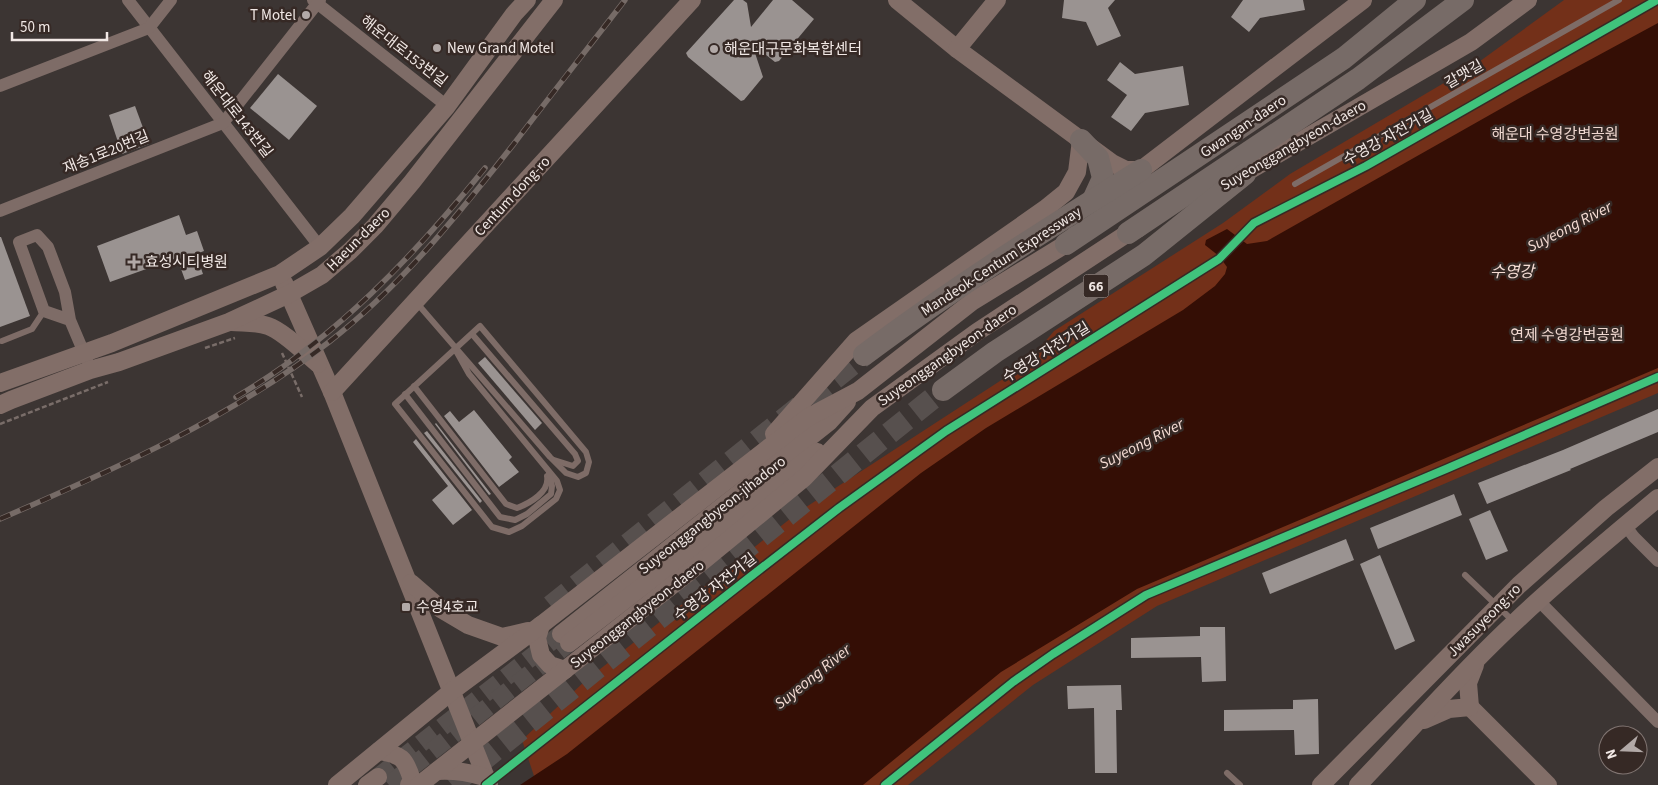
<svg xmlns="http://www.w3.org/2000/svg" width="1658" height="785" font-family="'Source Sans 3','Noto Sans KR',sans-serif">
	<rect width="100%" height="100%" fill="#3c3533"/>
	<path fill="#733019" d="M1564,0H1658V393L1157,606L1033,685L908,785H537L522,740L585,681L800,511L1026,364L1054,331L1223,223L1290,174L1476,64Z"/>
	<path fill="#340e05" d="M1658,23V368L1137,589L1001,672L863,785H520L567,754L921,473L986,428L1183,310L1215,286L1225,274L1227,267L1219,256L1205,245L1206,240L1227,229L1247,244L1267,241L1525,95Z"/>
	<g fill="#9a9391">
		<path d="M734,0H743L747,3L751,27L773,0H792L814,19L779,61L775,62L752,44L763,77L744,100L741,101L688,57L686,53Z"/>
		<path d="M1064,0H1115L1108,8L1121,36L1097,46L1086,22L1062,18Z"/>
		<path d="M1243,0H1303L1305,10L1260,18L1249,32L1231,17Z"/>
		<path d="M1120,62L1135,74L1183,66L1189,105L1145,113L1131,131L1111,117L1127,95L1107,80Z"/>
		<path d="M278,74L317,106L289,140L250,108Z"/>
		<path d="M135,106L149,144L122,154L109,115Z"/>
		<path d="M179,215L186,235L197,231L204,251L196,254L203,274L185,280L177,258L110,282L97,246Z"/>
		<path d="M0,237H1L30,316L0,327Z"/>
		<path d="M485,357L542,423L535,430L478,363Z"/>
		<path d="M1658,409V432L1570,469L1571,470L1487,504L1478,483L1563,450Z"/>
		<path d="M474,410L512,457L509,460L519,472L499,487L444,416L450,411L459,422Z"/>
		<path d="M436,423L491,494L489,495L435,424Z"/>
		<path d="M427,431L482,501L480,503L424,433Z"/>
		<path d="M416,439L472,510L453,525L432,500L448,486L413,442Z"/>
		<path d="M1454,494L1462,515L1378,549L1370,528Z"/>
		<path d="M1490,510L1508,551L1486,560L1469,519Z"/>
		<path d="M1346,539L1354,560L1270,594L1262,573Z"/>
		<path d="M1380,555L1415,641L1395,650L1360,564Z"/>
		<path d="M1200,627H1225L1226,681L1202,682L1201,657L1131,658V638L1200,636Z"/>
		<path d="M1121,685L1122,710H1116L1117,773H1095L1094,708L1068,709L1067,686Z"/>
		<path d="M1318,699L1319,754L1295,755L1294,730L1224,731V710L1293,709V700Z"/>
	</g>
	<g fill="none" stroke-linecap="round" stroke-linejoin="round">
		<g stroke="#57504e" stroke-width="18" stroke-dasharray="18 9" stroke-linecap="butt">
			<path d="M378,777L561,634"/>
			<path d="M389,785L569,643"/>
		</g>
		<g stroke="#57504e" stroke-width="22" stroke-dasharray="22 11" stroke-linecap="butt">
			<path d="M551,606L864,355"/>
			<path d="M452,785L943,390"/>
		</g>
		<g stroke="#796d69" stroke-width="2.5" stroke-dasharray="5 2.5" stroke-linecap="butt">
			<path d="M205,348L235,338"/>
			<path d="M282,353L302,397"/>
			<path d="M0,424L108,382"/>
		</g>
		<g stroke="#7e6c67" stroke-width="6">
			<path d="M1295,184L1619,0"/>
			<path d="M416,302L550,457L566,473L578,477L586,473L589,462L586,452L480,326C452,352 423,378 395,404L492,527L509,532L522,526L556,499L560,490L557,481L469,374L455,349"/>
			<path d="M472,334L575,454L578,461L573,466L554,460"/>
			<path d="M2,341L32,329L44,311"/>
			<path d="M414,386L506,504L517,508C530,503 550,492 547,476"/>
			<path d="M405,394L500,517L515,520L527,514L551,494L552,486L549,473"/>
			<path d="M1465,575L1513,621"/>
			<path d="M1227,773L1240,785"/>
		</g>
		<g stroke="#7e6c67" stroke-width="12">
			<path d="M128,0L320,247"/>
			<path d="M313,0L447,106"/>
			<path d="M0,86L149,28L171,0"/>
			<path d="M0,211L223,123L320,0"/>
			<path d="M70,320L44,311L19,242L37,235L48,247L65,292L70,320L87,360"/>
			<path d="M1625,525L1634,537L1658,561"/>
			<path d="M1538,600L1658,722"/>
		</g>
		<g stroke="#826e68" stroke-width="18">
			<path d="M897,0L957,49L1112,163L1126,170H1141"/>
			<path d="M957,49L997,0"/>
			<path d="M1133,178L1141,170L1363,0"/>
			<path d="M1233,180L1471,42L1528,0"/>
			<path d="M284,283L332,392L489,785"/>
			<path d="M232,322C244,323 256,322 268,326C283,331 305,353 318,364"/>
			<path d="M0,383L112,343L280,274L320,247L352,216L447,106L514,14L527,0"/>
			<path d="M332,392L692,0"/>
			<path d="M0,405L11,400L90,370L119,362L229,322L289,294L322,275L350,251L375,226L412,182L554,0"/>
			<path d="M774,434L856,341L1045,209L1066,192L1077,172L1081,140"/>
			<path d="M411,583L441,609L468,625L502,637L528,631"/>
			<path d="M541,625L537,638L541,655L550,665L565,670"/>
			<path d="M561,634L829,422L847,402"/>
			<path d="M569,643L817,452"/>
			<path d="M1470,707L1548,785"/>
			<path d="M1424,720L1449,709L1470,707L1468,683L1475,665"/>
			<path d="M379,751C401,755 405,757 412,780L409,785"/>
			<path d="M437,771C455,770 470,772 487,778"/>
			<path d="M337,785L452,691L541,625L807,418L858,391L973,301L1066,244L1075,235"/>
			<path d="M367,785L378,777"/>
			<path d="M419,785L703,561L804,478L872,408L977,332L1128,233L1139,228"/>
			<path d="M1321,785L1519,585L1606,508L1658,467"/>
			<path d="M1358,785C1410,731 1459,674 1514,623C1560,579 1609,539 1658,498"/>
		</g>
		<g stroke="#776b67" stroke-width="22">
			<path d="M1081,140L1098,158L1103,178L1093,200"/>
			<path d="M1128,233L1358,79L1463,0"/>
			<path d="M1066,244L1344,58L1415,0"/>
			<path d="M864,355C953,288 1047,229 1141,170"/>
			<path d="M943,390L995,352L1144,255L1245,174"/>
		</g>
		<g stroke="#766b67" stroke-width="5.5">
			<g id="rail">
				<path d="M236,397C335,339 414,256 485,168"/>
				<path d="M0,519C115,469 229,419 329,342C401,286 457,216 513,145C550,96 588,48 625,0"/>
			</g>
		</g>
		<use href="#rail" stroke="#362925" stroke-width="4" stroke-dasharray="11" stroke-linecap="butt"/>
		<g stroke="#362925" stroke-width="11">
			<g id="cycleway">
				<path d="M486,785L750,577L839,508L946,431L1219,259L1254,223L1366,166L1657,0"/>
				<path d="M885,785L1013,682L1053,654L1146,595L1446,469L1658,377"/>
			</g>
		</g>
		<use href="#cycleway" stroke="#40c37c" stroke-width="8"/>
	</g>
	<g fill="#b2a9a7" stroke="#362925" stroke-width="2">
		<circle cx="306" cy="15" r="5"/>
		<circle cx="437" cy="48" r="5"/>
		<circle cx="714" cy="49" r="5"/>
		<path d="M131.5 254.5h5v5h5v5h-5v5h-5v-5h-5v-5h5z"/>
		<rect x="401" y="602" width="10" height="10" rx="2.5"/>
	</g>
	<g text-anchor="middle" stroke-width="5" stroke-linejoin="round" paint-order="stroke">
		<rect fill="#362925" stroke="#b9afab" stroke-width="1" x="1083.5" y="274.5" width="25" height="23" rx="4"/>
		<g font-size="14" font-weight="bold" fill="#f1e8e5">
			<text x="1096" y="291">66</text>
		</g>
		<g font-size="15" fill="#f1e8e5" stroke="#362925" text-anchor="start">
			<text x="296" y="20" text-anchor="end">T Motel</text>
			<text x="447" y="53">New Grand Motel</text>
			<text x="724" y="54">해운대구문화복합센터</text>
			<text x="145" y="267">효성시티병원</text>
			<text x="416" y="612">수영4호교</text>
		</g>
		<g font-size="15" fill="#f1e8e5" stroke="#362925">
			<text transform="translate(404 51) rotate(38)" y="5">해운대로153번길</text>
			<text transform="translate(1464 74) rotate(-30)" y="5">갈맷길</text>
			<text transform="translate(237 114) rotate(52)" y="5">해운대로143번길</text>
			<text transform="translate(1243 126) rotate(-34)" y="5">Gwangan-daero</text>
			<text transform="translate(1388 137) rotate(-29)" y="5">수영강 자전거길</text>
			<text transform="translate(1293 145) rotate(-30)" y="5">Suyeonggangbyeon-daero</text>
			<text transform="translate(106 152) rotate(-22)" y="5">재송1로20번길</text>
			<text transform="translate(512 196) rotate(-47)" y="5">Centum dong-ro</text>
			<text transform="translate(358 239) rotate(-45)" y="5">Haeun-daero</text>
			<text transform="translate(1001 261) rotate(-33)" y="5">Mandeok-Centum Expressway</text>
			<text transform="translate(1046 352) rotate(-32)" y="5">수영강 자전거길</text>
			<text transform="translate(947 355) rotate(-35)" y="5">Suyeonggangbyeon-daero</text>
			<text transform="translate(712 515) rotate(-38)" y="5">Suyeonggangbyeon-jihadoro</text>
			<text transform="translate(715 587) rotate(-38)" y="5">수영강 자전거길</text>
			<text transform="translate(637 614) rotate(-38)" y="5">Suyeonggangbyeon-daero</text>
			<text transform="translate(1484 620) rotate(-45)" y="5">Jwasuyeong-ro</text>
		</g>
		<g font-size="15" fill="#f0d8d0" stroke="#362925">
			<text x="1555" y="139">해운대 수영강변공원</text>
			<text x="1567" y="340">연제 수영강변공원</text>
		</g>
		<g font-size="16" font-style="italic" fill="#f4dbd3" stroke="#362925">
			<text transform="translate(1569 226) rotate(-27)" y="6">Suyeong River</text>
			<text x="1512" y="277">수영강</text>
			<text transform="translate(1141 443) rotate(-27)" y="6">Suyeong River</text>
			<text transform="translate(812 676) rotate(-39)" y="6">Suyeong River</text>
		</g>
	</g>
	<g transform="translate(1623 750) rotate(251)"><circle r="24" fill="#362925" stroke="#817572"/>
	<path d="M0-4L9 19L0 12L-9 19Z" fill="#b2a9a7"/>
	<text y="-8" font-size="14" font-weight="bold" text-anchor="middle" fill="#f1e8e5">N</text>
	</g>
	<path d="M12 32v8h95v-8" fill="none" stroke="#f1e8e5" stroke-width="2.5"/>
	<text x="20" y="32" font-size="15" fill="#f1e8e5" stroke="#362925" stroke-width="4" paint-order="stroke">50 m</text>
</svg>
